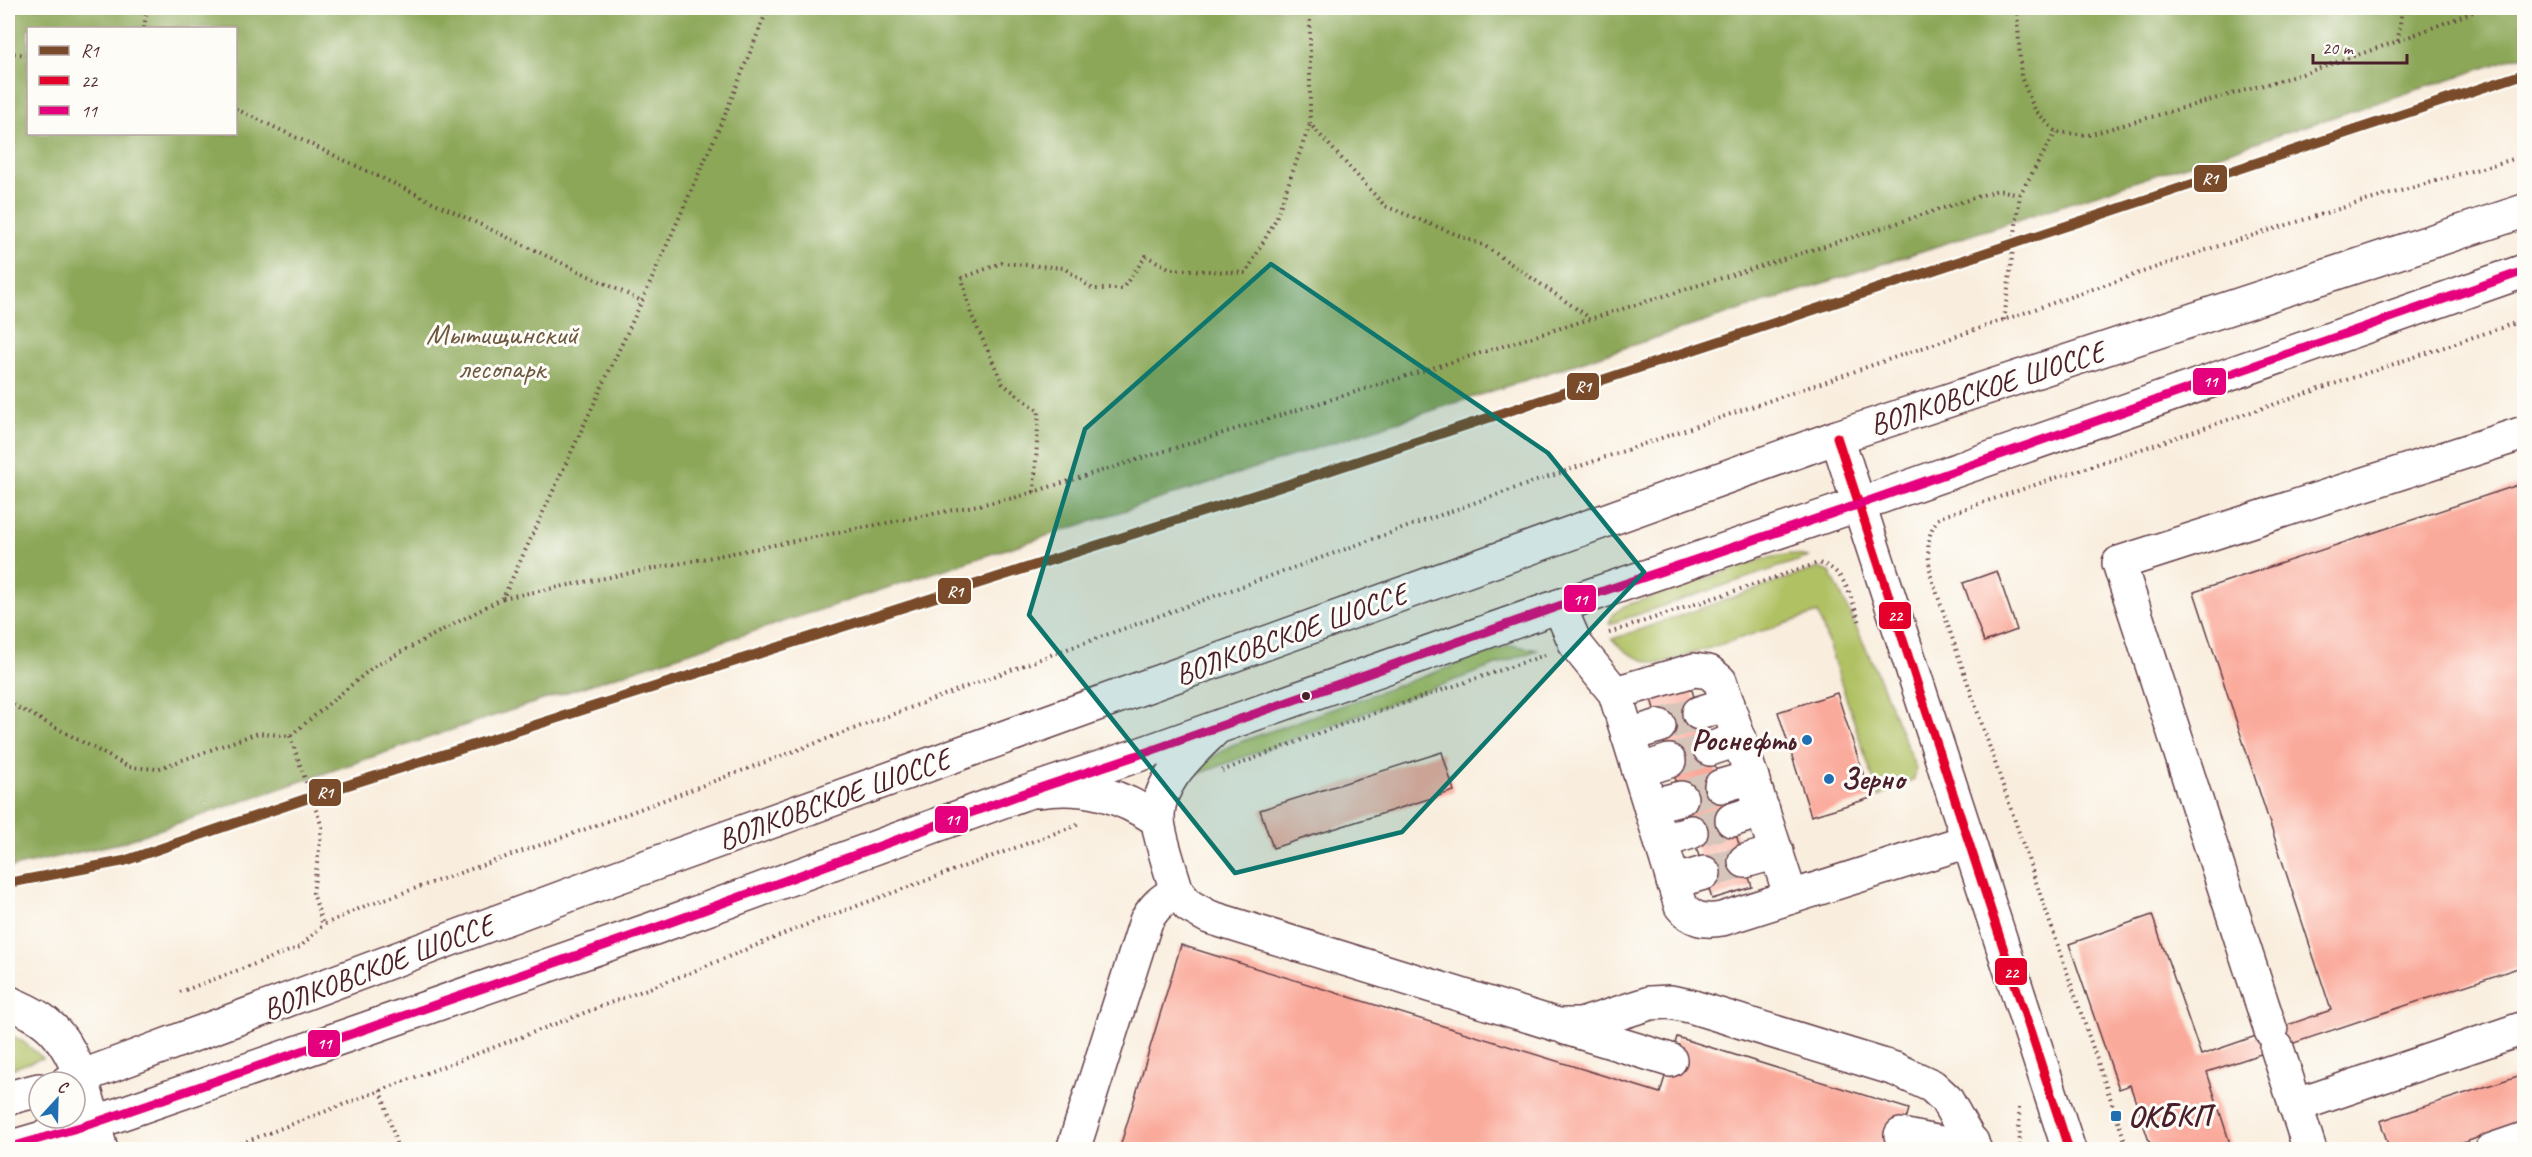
<svg xmlns="http://www.w3.org/2000/svg" width="2532" height="1157" font-family="Caveat,sans-serif">
	<rect width="100%" height="100%" fill="#fdfcf7"/>
	<filter id="ink" filterUnits="userSpaceOnUse"><feTurbulence type="fractalNoise" baseFrequency=".0167" numOctaves="2"/><feDisplacementMap in="SourceGraphic" scale="12" xChannelSelector="R" yChannelSelector="G"/><feConvolveMatrix kernelMatrix="1 2 1 2 8 2 1 2 1" color-interpolation-filters="sRGB"/></filter>
	<filter id="wash" filterUnits="userSpaceOnUse"><feTurbulence type="fractalNoise" baseFrequency=".008" numOctaves="4" result="noise"/><feDisplacementMap in="SourceGraphic" scale="24" xChannelSelector="R" yChannelSelector="G"/><feGaussianBlur stdDeviation="1.35" result="paint"/><feColorMatrix in="noise" values="0 0 0 0 0 0 0 0 0 0 0 0 0 0 0 0 0 1.4 0 .05"/><feComposite in="paint" operator="in"/></filter>
	<g filter="url(#wash)">
		<rect width="100%" height="100%" fill="#f9eede"/>
		<g fill="#b0c163" stroke="#7d7047" stroke-width="1.5">
			<path d="M1790,554L1809,557L1609,624L1612,615L1624,606L1763,559Z"/>
			<path d="M1818,568L1830,572L1836,584L1871,659L1916,769L1914,779L1879,797L1818,613L1660,664C1641,661 1625,654 1612,639Z"/>
			<path d="M1511,645L1537,650L1192,776L1203,763L1232,745Z"/>
			<path d="M8,1034L22,1041L43,1058L8,1070Z"/>
		</g>
		<path fill="#8ca759" stroke="#6b6342" stroke-width="1.5" fill-rule="evenodd" d="M8,8H2524V55L466,725L120,843L8,868ZM28,28H236V134H28Z"/>
		<g id="blocks">
			<g fill="#faaa9b">
				<path d="M2524,483V966L2207,1072L2232,1150H2152L2130,1085L2119,1089L2069,944L2152,915L2201,1055L2331,1010L2194,592Z"/>
				<path d="M1997,571L2017,630L1984,642L1963,583Z"/>
				<path d="M1691,687L1752,887L1712,899L1651,699Z"/>
				<path d="M1837,693L1871,798L1811,816L1778,712Z"/>
				<path d="M1442,752L1454,791L1273,848L1260,810Z"/>
				<path d="M1181,945L1660,1093L1677,1037L1909,1109L1897,1150H1119Z"/>
				<path d="M2524,1074V1122L2442,1150H2390L2380,1121Z"/>
			</g>
		</g>
	</g>
	<g filter="url(#ink)">
		<use href="#blocks" fill-opacity="0" stroke="#643e46" stroke-width="1.5"/>
		<g fill="none" stroke-linecap="round" stroke-linejoin="round">
			<g stroke="#d6c5ba" stroke-width="33" stroke-dasharray="33 16" stroke-linecap="butt">
				<path d="M1659,726L1699,713"/>
				<path d="M1669,761L1710,749"/>
				<path d="M1681,798L1721,786"/>
				<path d="M1691,832L1732,820"/>
				<path d="M1704,873L1745,861"/>
			</g>
			<g stroke="#643e46" stroke-width="36">
				<g id="minor">
					<path d="M1837,437L2069,1150"/>
					<path d="M1559,606L1576,645L1615,693L1681,906C1692,920 1705,922 1722,919L1968,841"/>
					<path d="M1615,693L1694,670L1709,672L1720,681L1791,897"/>
					<path d="M1699,713L1728,704"/>
					<path d="M1628,735L1659,726"/>
					<path d="M1710,749L1740,739"/>
					<path d="M1639,771L1669,761"/>
					<path d="M1721,786L1752,777"/>
					<path d="M1038,791C1084,784 1120,795 1158,820"/>
					<path d="M1650,806L1681,798"/>
					<path d="M1732,820L1763,810"/>
					<path d="M1661,842L1691,832"/>
					<path d="M1745,861L1777,852"/>
					<path d="M1673,882L1704,873"/>
					<path d="M1177,892C1172,874 1159,837 1158,820C1156,782 1191,753 1215,729"/>
					<path d="M1566,1028L1670,1060"/>
					<path d="M2271,1031L2119,563L2524,433"/>
					<path d="M2277,1048L2310,1150"/>
					<path d="M2295,1106L2524,1028"/>
					<path d="M1901,1135L1955,1146L1972,1142"/>
					<path d="M1073,1150L1146,921C1154,907 1162,899 1177,892L1189,906L1209,917L1558,1025H1581L1650,1003L1670,1002L1690,1006L1895,1069L1932,1086L1946,1099L1975,1150"/>
					<path d="M2492,1150L2524,1139"/>
				</g>
			</g>
			<g stroke="#643e46" stroke-width="36">
				<g id="major">
					<path d="M8,1002C20,1008 34,1013 45,1022C81,1050 89,1108 101,1150"/>
					<path d="M67,1082L612,879L1837,437L2524,211"/>
					<path d="M8,1098L39,1090"/>
					<path d="M8,1148L94,1123L360,1031L652,929L1022,794L1147,752L1559,606L1860,504L2524,271"/>
				</g>
			</g>
			<g stroke="#643e46" stroke-width="4" stroke-dasharray="1.5 4.5" stroke-linecap="butt">
				<path d="M1310,8V124L1385,206L1485,246L1590,318"/>
				<path d="M2017,8L2021,77L2035,110L2056,132L2088,135L2302,74L2398,41L2483,8"/>
				<path d="M144,28L147,8"/>
				<path d="M2398,41L2402,8"/>
				<path d="M8,53L28,55"/>
				<path d="M236,109L642,301"/>
				<path d="M2004,320L2020,194L2056,132"/>
				<path d="M1034,492L1039,411L1003,384L971,314L962,278L1002,263L1064,268L1093,289H1122L1146,256L1171,269L1246,273L1275,221L1310,124"/>
				<path d="M503,598L1014,498L1873,231L1998,190L2020,194"/>
				<path d="M1609,633L1818,563C1846,568 1851,600 1860,622"/>
				<path d="M8,702L129,767L157,769L258,733L290,736L373,667L503,598L642,301L724,117L768,8"/>
				<path d="M290,736L322,827L313,893L323,925"/>
				<path d="M1222,771L1346,723L1545,655"/>
				<path d="M180,992L300,947L323,925L365,906L589,828L1067,649L1496,495L2212,248L2355,204L2524,156"/>
				<path d="M381,1090L398,1150"/>
				<path d="M2019,1108L2020,1150"/>
				<path d="M224,1150L689,973L813,922L1080,824"/>
				<path d="M2128,1150L1931,576C1928,555 1924,534 1940,517L2524,320"/>
			</g>
			<use href="#minor" stroke="#fff" stroke-width="33"/>
			<use href="#major" stroke="#fff" stroke-width="33"/>
			<g stroke="#fdfcf7" stroke-width="14">
				<path id="bus-1" d="M1837,437L2069,1150"/>
			</g>
			<g stroke="#fdfcf7" stroke-width="14">
				<path id="bus-2" d="M8,1148L94,1123L360,1031L652,929L1022,794L1147,752L1559,606L1860,504L2524,271"/>
			</g>
			<use href="#bus-1" stroke="#e4002b" stroke-width="9"/>
			<use href="#bus-2" stroke="#e5007d" stroke-width="9"/>
			<g stroke="#fdfcf7" stroke-width="15">
				<path id="rail-1" d="M8,883L124,861L326,792L1283,486L2524,74"/>
			</g>
			<use href="#rail-1" stroke="#7a4b2a" stroke-width="10"/>
		</g>
	</g>
	<path fill="#0f766e" fill-opacity="0.2" stroke="#0f766e" stroke-width="4.5" stroke-linejoin="round" d="M1271,264L1548,453L1644,572L1402,832L1235,873L1029,615L1085,429Z"/>
	<circle fill="#4a1f2b" stroke="#fdfcf7" stroke-width="2" cx="1306" cy="696" r="5"/>
	<g fill="#1f6fb2" stroke="#fdfcf7" stroke-width="2">
		<circle cx="1807" cy="740" r="6"/>
		<circle cx="1829" cy="779" r="6"/>
		<rect x="2110" y="1110" width="12" height="12" rx="3"/>
	</g>
	<g text-anchor="middle" stroke-width="6" stroke-linejoin="round" paint-order="stroke">
		<g font-size="30" fill="#6e583f" stroke="#fdfcf7">
			<text x="502" y="344">Мытищинский<tspan x="502" dy="34">лесопарк</tspan></text>
		</g>
		<g font-size="30" fill="#4a1f2b" stroke="#fdfcf7">
			<text transform="translate(1987 388) rotate(-18)" y="10">ВОЛКОВСКОЕ ШОССЕ</text>
			<text transform="translate(1291 634) rotate(-20)" y="10">ВОЛКОВСКОЕ ШОССЕ</text>
			<text transform="translate(834 799) rotate(-20)" y="10">ВОЛКОВСКОЕ ШОССЕ</text>
			<text transform="translate(378 967) rotate(-21)" y="10">ВОЛКОВСКОЕ ШОССЕ</text>
		</g>
		<g font-size="30" font-weight="bold" fill="#4a1f2b" stroke="#fdfcf7" text-anchor="start">
			<text x="1795" y="750" text-anchor="end">Роснефть</text>
			<text x="1841" y="789">Зерно</text>
			<text x="2128" y="1126">ОКБКП</text>
		</g>
	</g>
	<g stroke="#fdfcf7" stroke-width="2">
		<rect x="2193" y="164" width="35" height="29" rx="6" fill="#7a4b2a"/>
		<rect x="2192" y="367" width="35" height="29" rx="6" fill="#e5007d"/>
		<rect x="1566" y="372" width="34" height="29" rx="6" fill="#7a4b2a"/>
		<rect x="937" y="577" width="35" height="28" rx="6" fill="#7a4b2a"/>
		<rect x="1563" y="584" width="34" height="29" rx="6" fill="#e5007d"/>
		<rect x="1878" y="601" width="34" height="29" rx="6" fill="#e4002b"/>
		<rect x="308" y="778" width="34" height="29" rx="6" fill="#7a4b2a"/>
		<rect x="934" y="805" width="35" height="29" rx="6" fill="#e5007d"/>
		<rect x="1994" y="957" width="34" height="29" rx="6" fill="#e4002b"/>
		<rect x="307" y="1029" width="34" height="29" rx="6" fill="#e5007d"/>
	</g>
	<g font-size="16" text-anchor="middle" font-weight="bold" fill="#fff">
		<text x="2210" y="184">R1</text>
		<text x="2210" y="387">11</text>
		<text x="1583" y="392">R1</text>
		<text x="955" y="597">R1</text>
		<text x="1580" y="605">11</text>
		<text x="1895" y="621">22</text>
		<text x="325" y="798">R1</text>
		<text x="952" y="825">11</text>
		<text x="2011" y="978">22</text>
		<text x="324" y="1049">11</text>
	</g>
	<rect width="2532" height="1157" fill="none" stroke="#fdfcf7" stroke-width="30"/>
	<rect x="27" y="27" width="210" height="108" fill="#fdfcf7" stroke="#b5a4a5" stroke-width="1.5"/>
	<rect x="39" y="46" width="30" height="9" fill="#7a4b2a" stroke="#b5a4a5" stroke-width="1.5"/>
	<text x="81" y="57" font-size="18" fill="#4a1f2b">R1</text>
	<rect x="39" y="76" width="30" height="9" fill="#e4002b" stroke="#b5a4a5" stroke-width="1.5"/>
	<text x="81" y="87" font-size="18" fill="#4a1f2b">22</text>
	<rect x="39" y="106" width="30" height="9" fill="#e5007d" stroke="#b5a4a5" stroke-width="1.5"/>
	<text x="81" y="117" font-size="18" fill="#4a1f2b">11</text>
	<g transform="translate(57 1100) rotate(22)"><circle r="28" fill="#fdfcf7" stroke="#b5a4a5" stroke-width="1.5"/>
	<path d="M0-4.5L10 22L0 15L-10 22Z" fill="#1f6fb2"/>
	<text y="-9" font-size="16" font-weight="bold" text-anchor="middle" fill="#4a1f2b">С</text>
	</g>
	<path d="M2313 54v9h94v-9" fill="none" stroke="#4a1f2b" stroke-width="3"/>
	<text x="2322" y="54" font-size="18" fill="#4a1f2b" stroke="#fdfcf7" stroke-width="4.5" paint-order="stroke">20 m</text>
</svg>
